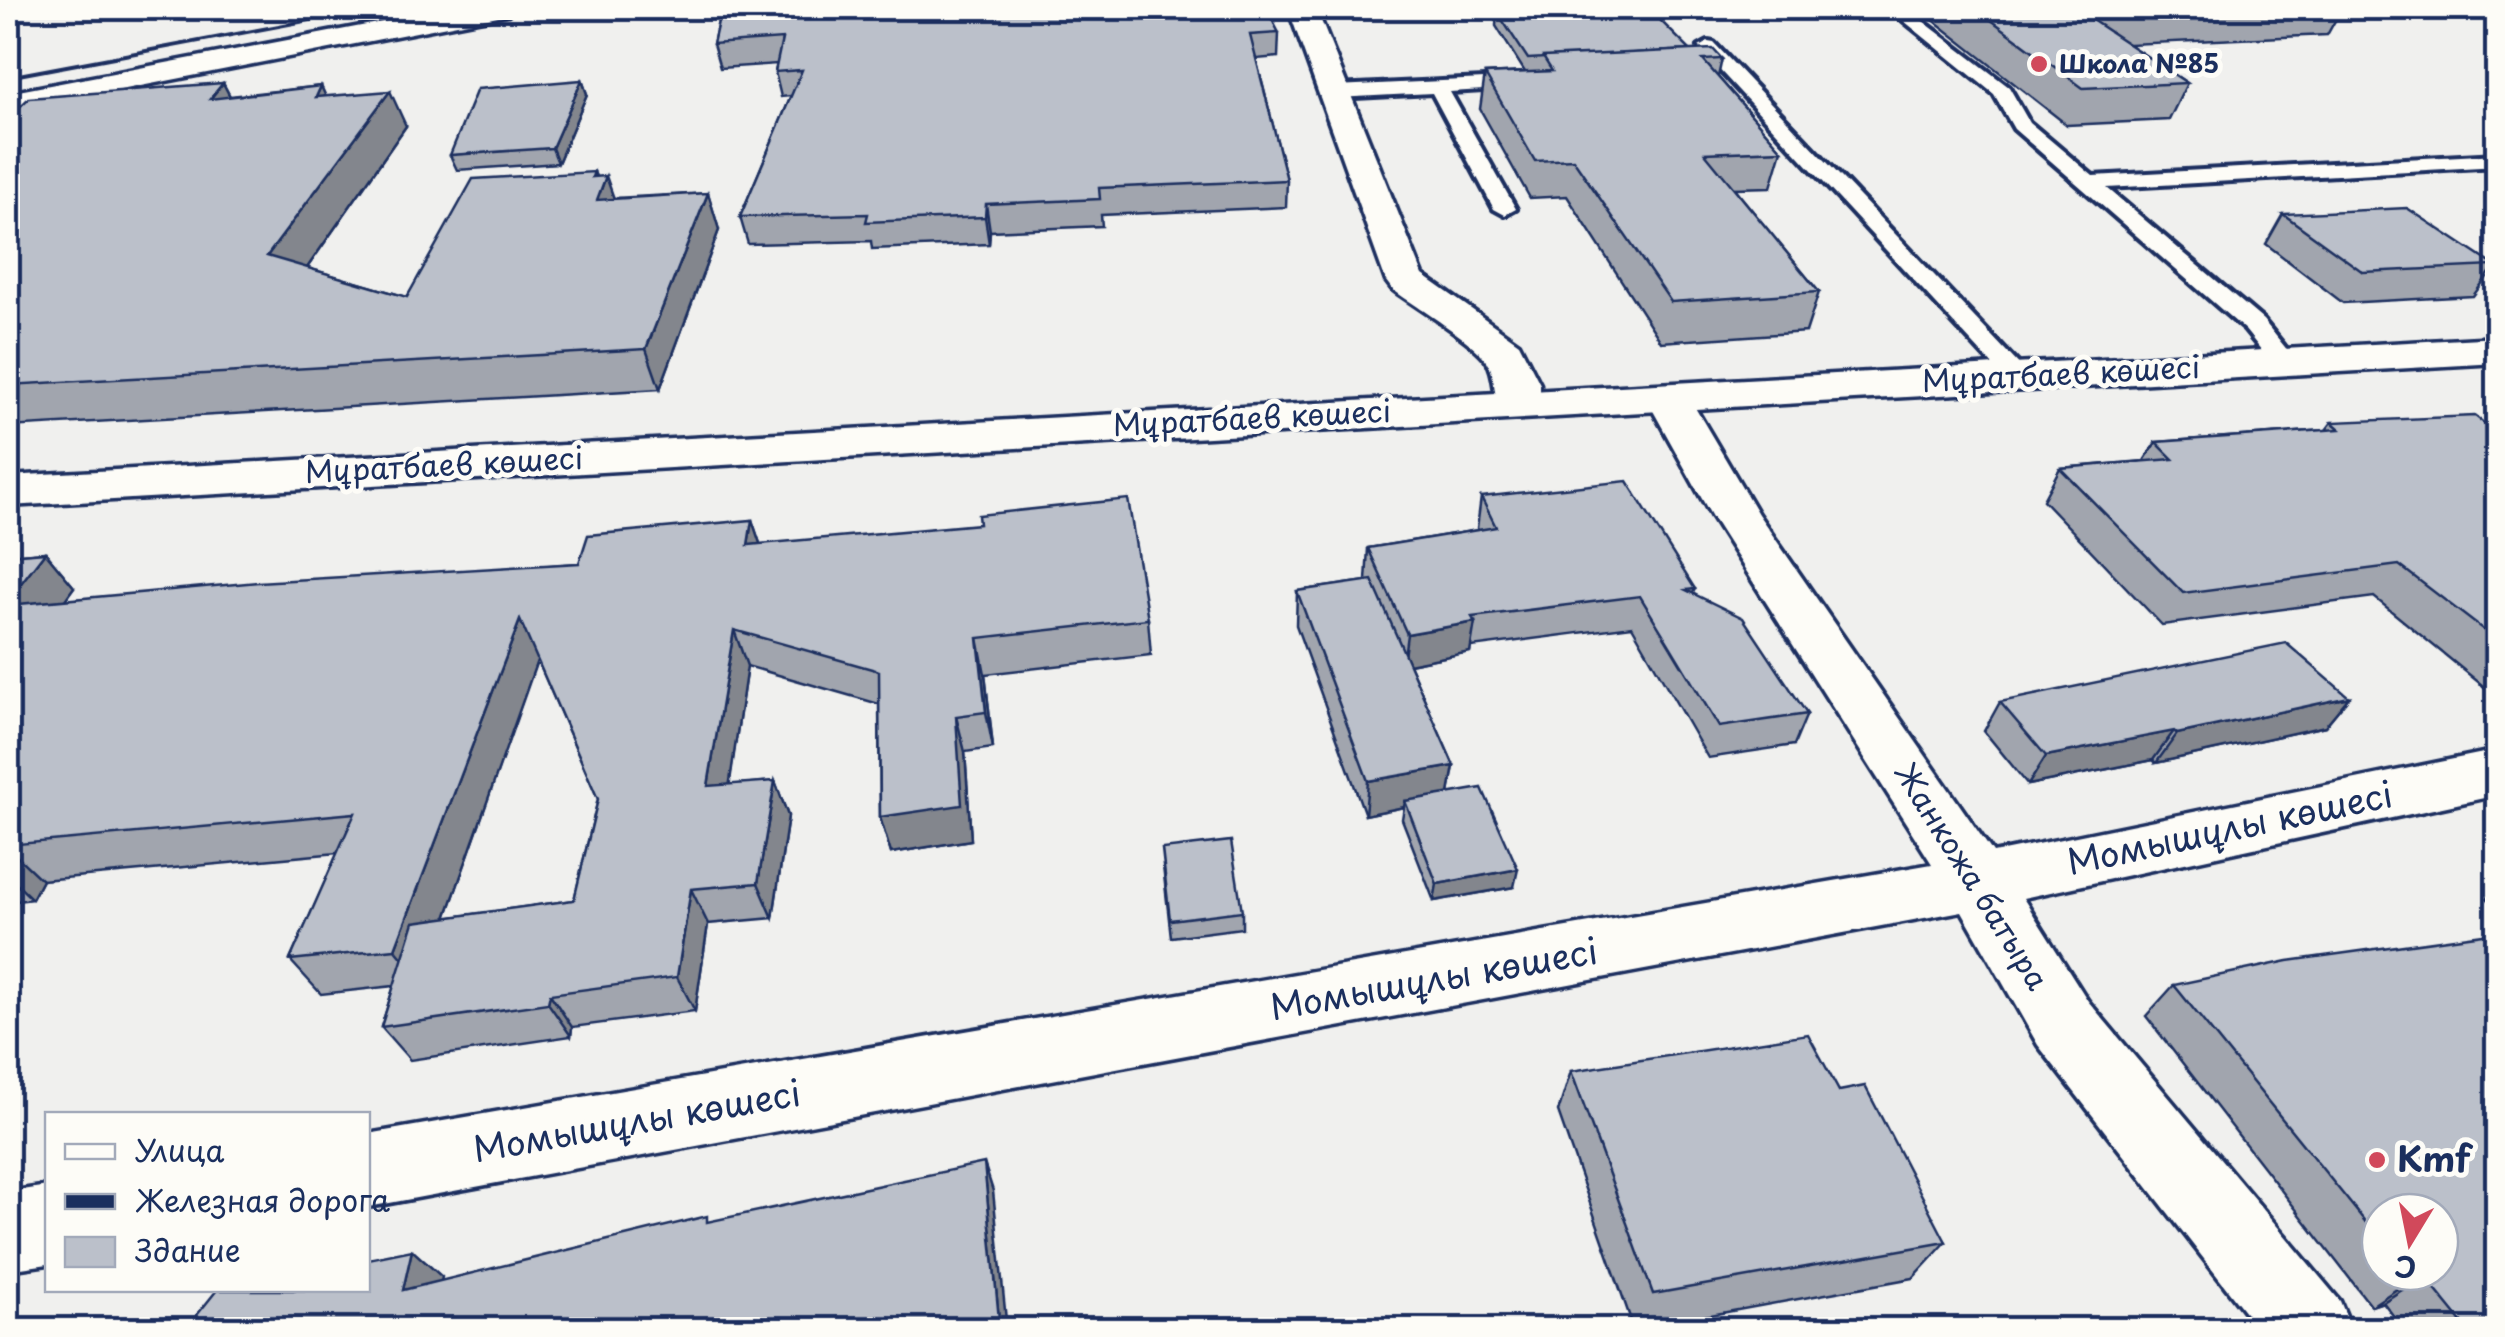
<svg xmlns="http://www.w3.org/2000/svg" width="2505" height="1337" font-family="'Playpen Sans',sans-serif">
	<rect width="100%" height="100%" fill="#f0f0ee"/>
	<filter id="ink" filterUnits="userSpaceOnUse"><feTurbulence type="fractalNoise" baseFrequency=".01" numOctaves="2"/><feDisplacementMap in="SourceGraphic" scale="20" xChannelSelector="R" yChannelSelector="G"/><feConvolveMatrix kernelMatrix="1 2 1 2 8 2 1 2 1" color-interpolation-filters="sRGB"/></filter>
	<g filter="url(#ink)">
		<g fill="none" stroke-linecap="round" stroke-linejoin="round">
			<g stroke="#1b2f5e" stroke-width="8">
				<g id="lane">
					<path d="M1888,8H1906L2009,87L2029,122L2093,176L2498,154V166L2107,188L2263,320L2297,362L2284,370L2275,367L2245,330L2014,129L1994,94Z"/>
					<path d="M1708,42L1714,43L2027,373L2031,378L2027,383H2009L1702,51L1699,47Z"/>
					<path d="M1527,77L1534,79V87L1450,92L1516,209L1505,215L1494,209L1432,93L1336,98L1327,92L1336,86Z"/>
				</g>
			</g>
			<g stroke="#1b2f5e" stroke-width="7">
				<g id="street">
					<path d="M456,8H512L508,14L498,16L8,112V93Z"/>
					<path d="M1288,8H1316L1423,275L1519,343L1540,384V403L1534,412L1518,416L1502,412C1492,397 1497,378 1487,361C1475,342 1413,305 1392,289L1386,281Z"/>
					<path d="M1668,385L1684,389L1758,514L1993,853L2498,750V795L2023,898L2088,1001L2340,1301L2352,1330H2259L2038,1045L1962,911L368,1207V1134L1932,864L1712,517L1646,398L1652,389Z"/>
					<path d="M48,1186V1264L8,1270V1192Z"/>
				</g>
			</g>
			<g stroke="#1b2f5e" stroke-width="7">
				<path id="secondary" d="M2498,337V363L8,506V476Z"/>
			</g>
			<use href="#lane" fill="#fdfcf7" fill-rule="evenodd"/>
			<use href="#street" fill="#fdfcf7" fill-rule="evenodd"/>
			<use href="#secondary" fill="#fdfcf7" fill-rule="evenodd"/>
			<path stroke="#1b2f5e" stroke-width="4" d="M8,77L374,8"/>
		</g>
		<g fill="#a1a5ae" stroke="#1b2f5e" stroke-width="2.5" fill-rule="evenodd">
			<path d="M721,8L1279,33L1278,57L1256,59L1287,180L1286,207L1101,215L1102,226L990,231L989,244L872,249L871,241L748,244L740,217L791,96L781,97L775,72L777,64L720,68L713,44Z"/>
			<path d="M1918,8H2342L2327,35L2128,44L2187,83L2169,120L2067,125Z"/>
			<path d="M1497,12L1690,50L1722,59L1718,77L1782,150L1771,187L1734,188L1819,292L1806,332L1661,342L1567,196L1530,198L1480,109L1485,74L1525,72L1496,26Z"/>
			<path d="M582,80L587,94L558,163L457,170L450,155Z"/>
			<path d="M223,83L230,96L321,86L325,96L406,126L307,268L407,297L594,172L596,177L614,198L708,193L719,230L660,389L8,427V118Z"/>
			<path d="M2283,214L2495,266L2473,296L2343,303L2266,244Z"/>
			<path d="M2332,422L2498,434V698L2374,597L2162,625L2043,500L2060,468L2144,461L2156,442L2326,430Z"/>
			<path d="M1481,497L1695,589L1693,593L1807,714L1794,745L1708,758L1632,626L1471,647L1470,652L1409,664L1454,766L1449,793L1514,887L1434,901L1402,819L1404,807L1365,815L1296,625L1297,591L1366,581L1368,548L1478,530L1477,528Z"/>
			<path d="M752,520L760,544L1148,619L1151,655L985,674L993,748L965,752L971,840L891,853L880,817L879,704L747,666L729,785L775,781L788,816L773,918L708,924L695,1011L572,1027L571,1036L410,1060L381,1027L394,986L321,994L290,960L338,853L42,880L32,899L8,902V555L45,552L74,587L64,600L579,563ZM537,659L598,799L574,900L446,918Z"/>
			<path d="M2349,697L2325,726L2156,763L2153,760L2028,785L1984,731L2000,702Z"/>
			<path d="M1163,866L1242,911V928L1171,937Z"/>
			<path d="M2498,889V909L2487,898Z"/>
			<path d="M2174,985L2498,1330H2404L2383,1302L2371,1306L2146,1016ZM2380,1212L2440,1272H2380Z"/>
			<path d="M1571,1071L1839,1091L1946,1242L1913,1278L1634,1329L1558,1112Z"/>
		</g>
		<g fill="#83868d" stroke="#1b2f5e" stroke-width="2.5">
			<path d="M582,80L587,94L558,163L552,148Z"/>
			<path d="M223,83L241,118L210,99Z"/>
			<path d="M321,86L337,121L316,97Z"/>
			<path d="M390,91L406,126L288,295L267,256Z"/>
			<path d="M594,172L601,190L606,176L619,213L597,200L592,177Z"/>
			<path d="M708,193L719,230L660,389L646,349Z"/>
			<path d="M986,204L990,231L989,244L985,217Z"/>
			<path d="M752,520L764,555L748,545Z"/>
			<path d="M45,552L74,587L35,642L8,611V600Z"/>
			<path d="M520,620L539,655L423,983L395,949Z"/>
			<path d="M1475,622L1470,652L1403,665L1407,634Z"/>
			<path d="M734,630L747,666L724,822L708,786Z"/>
			<path d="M978,638L985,674L993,748L986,712Z"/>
			<path d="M2349,697L2325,726L2156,763L2177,734Z"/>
			<path d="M956,716L965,752L971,840L891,853L880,817Z"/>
			<path d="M2174,731L2153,760L2028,785L2046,756Z"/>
			<path d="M1454,766L1448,799L1405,801L1404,807L1365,815L1368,781Z"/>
			<path d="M775,781L788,816L773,918L758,883Z"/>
			<path d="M8,848L42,880L32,899L8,876Z"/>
			<path d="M1518,869L1514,887L1434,901L1437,884Z"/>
			<path d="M691,889L708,924L695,1011L677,977Z"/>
			<path d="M550,994L572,1027L571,1036L548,1003Z"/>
			<path d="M984,1163L993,1191L1007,1330H1000Z"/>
			<path d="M412,1250L442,1277L433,1317L403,1290Z"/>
			<path d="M2498,1256V1271L2488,1258Z"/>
			<path d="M2424,1276L2383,1302L2371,1306L2412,1279Z"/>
		</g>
		<g fill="#bbc0ca" stroke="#1b2f5e" stroke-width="2.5">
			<path d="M721,8H1266L1279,33L1250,35L1287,180L1099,188L1100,199L986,204L985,217L866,222L868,214L740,217L802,70L775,72L782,39L713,44Z"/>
			<path d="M1594,8H1648L1690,50L1528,59L1497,12Z"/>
			<path d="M1975,8H2173L2080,12L2187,83L2083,88Z"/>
			<path d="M1713,49L1722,59L1703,60L1782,150L1705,153L1819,292L1671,302L1573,159L1535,161L1485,74L1552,71L1543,57Z"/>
			<path d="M582,80L552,148L450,155L477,89Z"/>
			<path d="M223,83L210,99L321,86L316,97L390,91L267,256L407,297L473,179L594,172L592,177L606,176L597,200L708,193L646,349L8,385V118L29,98Z"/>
			<path d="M2407,208L2495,266L2363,272L2283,214Z"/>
			<path d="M2475,416L2498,434V641L2399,565L2183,593L2060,468L2173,459L2156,442L2340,429L2332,422Z"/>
			<path d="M1627,481L1695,589L1686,590L1743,618L1807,714L1719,727L1640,596L1472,617L1475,622L1407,634L1368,548L1496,527L1481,497Z"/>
			<path d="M1128,499L1148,619L978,638L986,712L956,716L962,805L880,817L879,671L734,630L708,786L775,781L758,883L691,889L677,977L550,994L548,1003L381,1027L414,922L574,900L598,799L520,620L395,949L290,960L355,813L8,845V605L258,582L579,563L588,535L752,520L748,545L979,524L978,515Z"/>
			<path d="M45,552L8,600V555Z"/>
			<path d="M1372,580L1454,766L1368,781L1297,591Z"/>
			<path d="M2286,643L2349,697L2177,734L2174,731L2046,756L2000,702Z"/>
			<path d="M1482,788L1518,869L1437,884L1405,801Z"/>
			<path d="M1231,841L1242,911L1170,920L1162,849Z"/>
			<path d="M2498,932V1256L2488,1258L2498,1270V1330H2468L2424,1276L2412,1279L2406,1272H2440V1212H2380V1240L2174,985L2288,961Z"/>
			<path d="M1808,1034L1839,1091L1865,1086L1946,1242L1653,1294L1571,1071Z"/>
			<path d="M984,1163L1000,1330H185L217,1290H368V1259L412,1250L403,1290L707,1216V1222Z"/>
		</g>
	</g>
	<g fill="#d1495b" stroke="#fdfcf7" stroke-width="4">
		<circle cx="2039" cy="64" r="10"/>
		<circle cx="2377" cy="1160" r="10"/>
	</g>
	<g text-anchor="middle" stroke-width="10" stroke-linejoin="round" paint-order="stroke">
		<g font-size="25" font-weight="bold" fill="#1b2f5e" stroke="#fdfcf7" text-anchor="start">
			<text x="2059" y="73">Школа №85</text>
		</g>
		<g font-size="30" fill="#1b2f5e" stroke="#fdfcf7">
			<text transform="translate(2061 375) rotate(-3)" y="10">Мұратбаев көшесі</text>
			<text transform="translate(1252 419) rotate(-3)" y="10">Мұратбаев көшесі</text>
			<text transform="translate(444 466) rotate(-3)" y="10">Мұратбаев көшесі</text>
			<text transform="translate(1971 877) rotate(58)" y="10">Жанкожа батыра</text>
		</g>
		<g font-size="35" fill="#1b2f5e" stroke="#fdfcf7">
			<text transform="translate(2230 829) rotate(-12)" y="12">Момышұлы көшесі</text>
			<text transform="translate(1434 980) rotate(-10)" y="12">Момышұлы көшесі</text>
			<text transform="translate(637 1122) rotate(-10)" y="12">Момышұлы көшесі</text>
		</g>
		<g font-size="35" font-weight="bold" fill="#1b2f5e" stroke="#fdfcf7" text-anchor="start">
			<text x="2397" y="1172">Kmf</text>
		</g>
	</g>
	<rect width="2505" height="1337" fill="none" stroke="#fdfcf7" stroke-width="40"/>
	<rect x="20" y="20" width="2465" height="1297" fill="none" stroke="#1b2f5e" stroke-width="4" filter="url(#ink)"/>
	<rect x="45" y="1112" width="325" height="180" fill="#fdfcf7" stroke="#a3aaba" stroke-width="2.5"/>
	<rect x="65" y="1144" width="50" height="15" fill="#fdfcf7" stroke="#a3aaba" stroke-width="2.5"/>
	<text x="135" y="1162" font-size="30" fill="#1b2f5e">Улица</text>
	<rect x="65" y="1194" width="50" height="15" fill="#1b2f5e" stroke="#a3aaba" stroke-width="2.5"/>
	<text x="135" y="1212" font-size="30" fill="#1b2f5e">Железная дорога</text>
	<rect x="65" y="1237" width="50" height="30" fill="#bbc0ca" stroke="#a3aaba" stroke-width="2.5"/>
	<text x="135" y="1262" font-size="30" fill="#1b2f5e">Здание</text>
	<g transform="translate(2410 1242) rotate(190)"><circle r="48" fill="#fdfcf7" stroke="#a3aaba" stroke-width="2.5"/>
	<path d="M0-8L18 38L0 25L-18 38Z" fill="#d1495b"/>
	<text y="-15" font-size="28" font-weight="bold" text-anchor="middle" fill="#1b2f5e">С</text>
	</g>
</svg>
